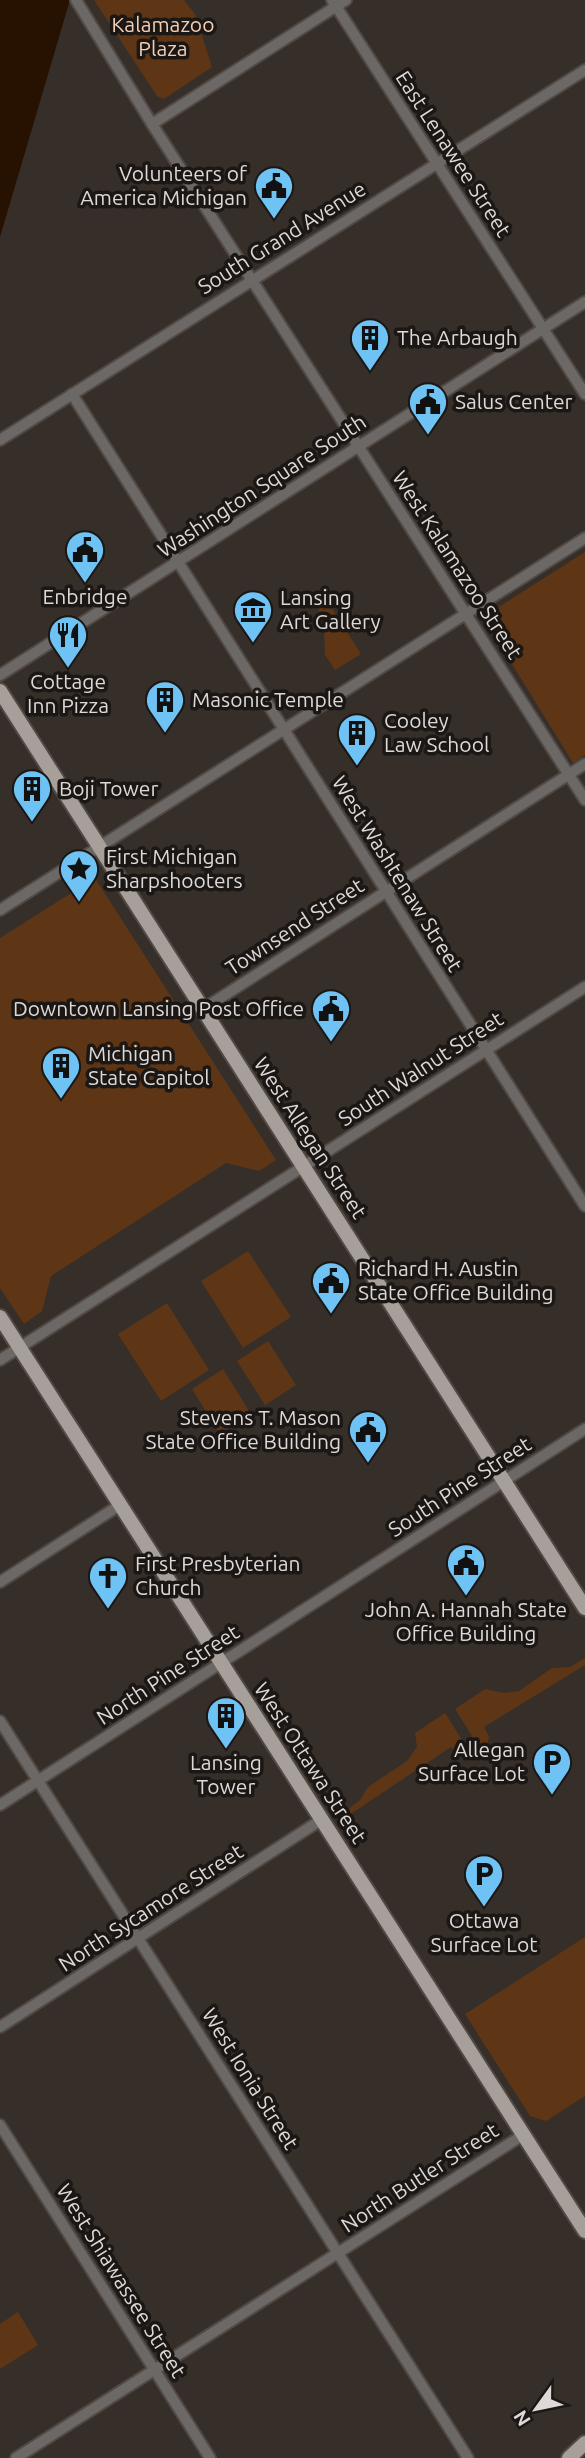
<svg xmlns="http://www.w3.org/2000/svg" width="585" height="2458" font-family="Ubuntu,sans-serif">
	<rect width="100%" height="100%" fill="#362e29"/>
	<g fill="#5e3615">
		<path d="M94,0H184L195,14L212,67L164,99L157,96Z"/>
		<path d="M585,552V755L573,763L483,617Z"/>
		<path d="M321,591L361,654L335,670L325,655L324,632L320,613L311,597Z"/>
		<path d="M95,878L276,1160L259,1171L226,1163L51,1276L42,1311L24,1324L0,1288V938Z"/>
		<path d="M248,1251L291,1317L243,1348L201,1281Z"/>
		<path d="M167,1303L209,1370L161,1401L118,1334Z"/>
		<path d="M268,1341L296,1385L265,1405L237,1361Z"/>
		<path d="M223,1369L251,1414L220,1434L192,1389Z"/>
		<path d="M585,1658V1665L484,1727L489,1737L486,1752L483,1753L455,1709L485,1689L504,1693L519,1691L552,1668L570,1667Z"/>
		<path d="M445,1713L474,1759L471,1761L458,1756L451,1747L343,1819L341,1815L360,1800L368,1787L407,1761L417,1747L415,1733Z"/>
		<path d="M585,1937V2096L546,2121L530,2116L465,2014Z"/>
		<path d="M18,2312L38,2345L0,2369V2324Z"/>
	</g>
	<path fill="#271202" d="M0,0H70L0,237Z"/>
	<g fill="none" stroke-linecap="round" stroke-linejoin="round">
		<g stroke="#514945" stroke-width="14">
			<g id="minor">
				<path d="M76,0L152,124L585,800"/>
				<path d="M332,0L585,394"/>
				<path d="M152,124L346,0"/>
				<path d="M72,394L585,1206"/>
				<path d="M0,440L585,70"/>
				<path d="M0,675L585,302"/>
				<path d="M0,910L585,538"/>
				<path d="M203,1009L585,764"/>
				<path d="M0,1360L585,987"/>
				<path d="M0,1582L120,1505"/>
				<path d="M0,1721L468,2458"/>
				<path d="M0,1805L585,1429"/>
				<path d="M0,2027L321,1820"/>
				<path d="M0,2125L210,2458"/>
				<path d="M16,2458L523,2135"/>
			</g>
		</g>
		<g stroke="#514945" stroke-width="18">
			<g id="major">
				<path d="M0,691L585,1608"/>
				<path d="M0,1317L585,2231"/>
				<path d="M569,2458L585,2443"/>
			</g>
		</g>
		<use href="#minor" stroke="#6c6866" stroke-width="10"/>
		<use href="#major" stroke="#a79f9a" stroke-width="14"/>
	</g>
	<defs>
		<g id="civic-pin" transform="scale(2.0125)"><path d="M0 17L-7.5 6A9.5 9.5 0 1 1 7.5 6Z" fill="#6fc2f4" stroke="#1b1715"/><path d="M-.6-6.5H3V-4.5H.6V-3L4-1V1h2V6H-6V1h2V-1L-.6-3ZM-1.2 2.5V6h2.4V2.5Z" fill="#111"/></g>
		<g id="building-pin" transform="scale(2.0125)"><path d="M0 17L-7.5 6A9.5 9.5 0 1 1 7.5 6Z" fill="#6fc2f4" stroke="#1b1715"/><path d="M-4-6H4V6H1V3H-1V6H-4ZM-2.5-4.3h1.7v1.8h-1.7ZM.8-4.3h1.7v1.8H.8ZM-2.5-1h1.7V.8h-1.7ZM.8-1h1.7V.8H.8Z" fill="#111"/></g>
		<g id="museum-pin" transform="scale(2.0125)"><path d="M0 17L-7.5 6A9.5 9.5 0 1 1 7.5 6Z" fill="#6fc2f4" stroke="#1b1715"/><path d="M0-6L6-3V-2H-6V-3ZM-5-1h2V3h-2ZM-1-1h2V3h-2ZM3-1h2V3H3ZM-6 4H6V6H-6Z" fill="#111"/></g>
		<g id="restaurant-pin" transform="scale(2.0125)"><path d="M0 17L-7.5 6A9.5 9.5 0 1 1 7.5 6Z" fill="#6fc2f4" stroke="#1b1715"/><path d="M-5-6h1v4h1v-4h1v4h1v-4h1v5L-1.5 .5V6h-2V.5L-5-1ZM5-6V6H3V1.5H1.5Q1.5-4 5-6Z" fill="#111"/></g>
		<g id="sight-pin" transform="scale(2.0125)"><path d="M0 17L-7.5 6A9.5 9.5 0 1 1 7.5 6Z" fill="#6fc2f4" stroke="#1b1715"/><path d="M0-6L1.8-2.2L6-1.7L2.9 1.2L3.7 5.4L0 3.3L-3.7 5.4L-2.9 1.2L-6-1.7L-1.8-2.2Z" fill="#111"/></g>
		<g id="church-pin" transform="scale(2.0125)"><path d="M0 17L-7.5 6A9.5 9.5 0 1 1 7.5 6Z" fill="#6fc2f4" stroke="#1b1715"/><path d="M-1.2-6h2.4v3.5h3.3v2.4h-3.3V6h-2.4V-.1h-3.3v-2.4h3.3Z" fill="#111"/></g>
		<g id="parking-pin" transform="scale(2.0125)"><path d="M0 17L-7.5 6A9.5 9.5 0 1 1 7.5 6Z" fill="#6fc2f4" stroke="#1b1715"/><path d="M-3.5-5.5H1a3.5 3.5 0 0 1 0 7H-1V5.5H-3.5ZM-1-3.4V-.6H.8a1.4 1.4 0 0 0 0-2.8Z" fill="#111"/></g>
	</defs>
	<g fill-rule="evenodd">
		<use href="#civic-pin" x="274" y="186"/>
		<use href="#building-pin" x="370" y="338"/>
		<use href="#civic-pin" x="428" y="402"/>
		<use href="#civic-pin" x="85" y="550"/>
		<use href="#museum-pin" x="253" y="610"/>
		<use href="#restaurant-pin" x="68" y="635"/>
		<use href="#building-pin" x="165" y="700"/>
		<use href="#building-pin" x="357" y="733"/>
		<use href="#building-pin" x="32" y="789"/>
		<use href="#sight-pin" x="79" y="869"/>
		<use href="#civic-pin" x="331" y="1009"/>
		<use href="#building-pin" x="61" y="1066"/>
		<use href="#civic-pin" x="331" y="1281"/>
		<use href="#civic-pin" x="368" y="1430"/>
		<use href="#civic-pin" x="466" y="1563"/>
		<use href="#church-pin" x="108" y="1576"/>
		<use href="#building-pin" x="226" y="1716"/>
		<use href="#parking-pin" x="552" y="1762"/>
		<use href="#parking-pin" x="484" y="1874"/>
	</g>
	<g text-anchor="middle" stroke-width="7" stroke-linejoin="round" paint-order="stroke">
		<g font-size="21" fill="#f3cdb1" stroke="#1b1715">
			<text x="163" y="32">Kalamazoo<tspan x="163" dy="24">Plaza</tspan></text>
		</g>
		<g font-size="21" fill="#ded9d6" stroke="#1b1715">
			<text transform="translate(453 154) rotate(57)" y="7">East Lenawee Street</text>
			<text transform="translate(282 238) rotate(-32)" y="7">South Grand Avenue</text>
			<text transform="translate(262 486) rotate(-33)" y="7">Washington Square South</text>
			<text transform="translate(457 565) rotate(57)" y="7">West Kalamazoo Street</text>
			<text transform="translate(397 874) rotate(58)" y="7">West Washtenaw Street</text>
			<text transform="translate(295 927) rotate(-33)" y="7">Townsend Street</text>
			<text transform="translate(421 1069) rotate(-33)" y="7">South Walnut Street</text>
			<text transform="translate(310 1138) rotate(57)" y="7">West Allegan Street</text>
			<text transform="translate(460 1487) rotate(-33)" y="7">South Pine Street</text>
			<text transform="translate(168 1675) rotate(-33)" y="7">North Pine Street</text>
			<text transform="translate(310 1763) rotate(57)" y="7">West Ottawa Street</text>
			<text transform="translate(151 1908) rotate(-33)" y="7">North Sycamore Street</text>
			<text transform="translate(250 2079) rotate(58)" y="7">West Ionia Street</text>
			<text transform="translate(420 2178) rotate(-33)" y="7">North Butler Street</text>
			<text transform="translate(121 2281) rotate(58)" y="7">West Shiawassee Street</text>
		</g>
		<g font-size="21" fill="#ded9d6" stroke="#1b1715" text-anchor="start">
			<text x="247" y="181" text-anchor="end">Volunteers of<tspan x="247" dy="24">America Michigan</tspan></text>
			<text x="397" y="345">The Arbaugh</text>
			<text x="455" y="409">Salus Center</text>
			<text x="85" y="604" text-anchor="middle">Enbridge</text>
			<text x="280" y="605">Lansing<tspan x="280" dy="24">Art Gallery</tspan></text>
			<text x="68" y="689" text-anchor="middle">Cottage<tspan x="68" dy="24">Inn Pizza</tspan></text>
			<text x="192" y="707">Masonic Temple</text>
			<text x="384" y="728">Cooley<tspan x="384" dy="24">Law School</tspan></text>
			<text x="59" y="796">Boji Tower</text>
			<text x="106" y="864">First Michigan<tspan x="106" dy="24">Sharpshooters</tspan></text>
			<text x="304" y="1016" text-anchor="end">Downtown Lansing Post Office</text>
			<text x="88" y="1061">Michigan<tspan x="88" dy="24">State Capitol</tspan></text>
			<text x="358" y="1276">Richard H. Austin<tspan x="358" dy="24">State Office Building</tspan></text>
			<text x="341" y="1425" text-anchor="end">Stevens T. Mason<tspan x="341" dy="24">State Office Building</tspan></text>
			<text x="135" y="1571">First Presbyterian<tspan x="135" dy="24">Church</tspan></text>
			<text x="466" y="1617" text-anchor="middle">John A. Hannah State<tspan x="466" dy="24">Office Building</tspan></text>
			<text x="525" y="1757" text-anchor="end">Allegan<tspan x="525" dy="24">Surface Lot</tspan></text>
			<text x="226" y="1770" text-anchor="middle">Lansing<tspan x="226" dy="24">Tower</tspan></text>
			<text x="484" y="1928" text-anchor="middle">Ottawa<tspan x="484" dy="24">Surface Lot</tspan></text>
		</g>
	</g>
	<g transform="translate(536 2409) rotate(237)" stroke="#1b1715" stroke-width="5" paint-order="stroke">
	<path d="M0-5L12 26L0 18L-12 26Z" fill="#ded9d6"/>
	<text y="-10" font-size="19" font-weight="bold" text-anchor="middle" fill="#ded9d6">N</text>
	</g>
</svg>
